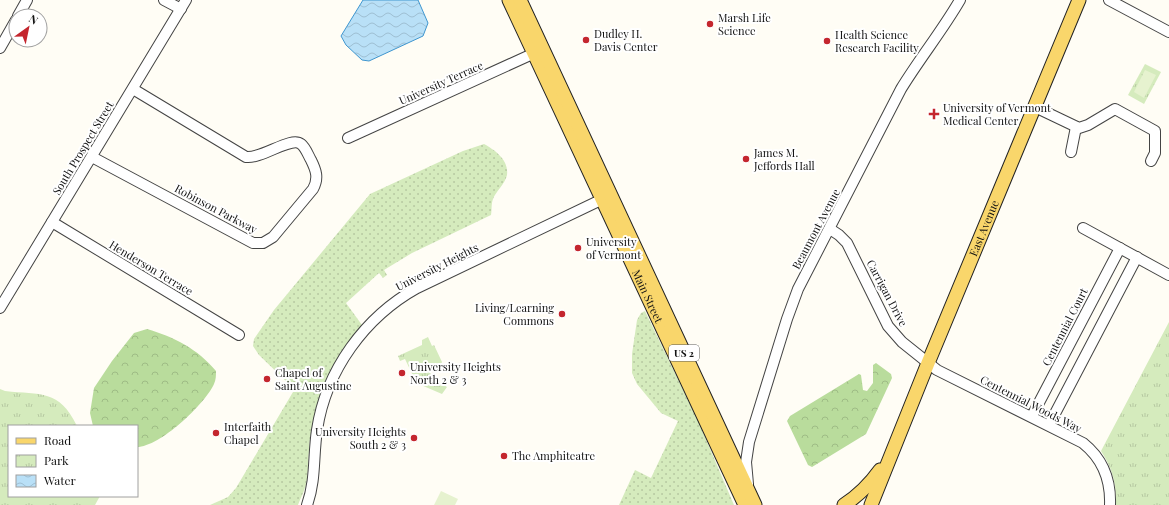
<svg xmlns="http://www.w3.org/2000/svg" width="1169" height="505" font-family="'Playfair Display',serif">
	<defs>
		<pattern id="grass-dots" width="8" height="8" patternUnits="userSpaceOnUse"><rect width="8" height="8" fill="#d5ebbd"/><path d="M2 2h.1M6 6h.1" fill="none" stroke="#b6c8a1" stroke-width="1.8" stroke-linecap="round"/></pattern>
		<pattern id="forest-crowns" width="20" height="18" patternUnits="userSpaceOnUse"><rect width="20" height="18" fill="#b9dc9c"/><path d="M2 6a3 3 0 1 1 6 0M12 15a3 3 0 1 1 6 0" fill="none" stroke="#9ebc85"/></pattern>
		<pattern id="park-tufts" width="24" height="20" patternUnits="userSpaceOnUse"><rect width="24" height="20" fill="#d5ebbd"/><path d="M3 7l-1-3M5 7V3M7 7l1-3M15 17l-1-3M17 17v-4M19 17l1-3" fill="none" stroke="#b6c8a1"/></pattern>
		<pattern id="water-waves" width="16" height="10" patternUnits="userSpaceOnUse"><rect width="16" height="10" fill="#b9e0f7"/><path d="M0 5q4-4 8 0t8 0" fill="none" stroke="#9ebfd3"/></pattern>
	</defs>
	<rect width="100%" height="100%" fill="#fffdf5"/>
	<g fill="url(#grass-dots)">
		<path d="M484,144C495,150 509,160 507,175C505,184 496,191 493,199C491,204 492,210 491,215L412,253L384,270L387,275L383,278L379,273L346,303L362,325C338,357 317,392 311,433C308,448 309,464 307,479C306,488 301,497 298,505H210L228,497L236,488L293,392L289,384L259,355L253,346L254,339L274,310L370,194L463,151Z"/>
		<path d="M645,311L699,423L734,505H619L635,470L651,478L678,421L661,413L637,384L632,373V354L637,320L641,313Z"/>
	</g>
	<g fill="url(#forest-crowns)">
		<path d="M147,329C174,337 198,349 216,371C216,375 216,380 214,384C205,404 160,447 137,447V426H93L90,413L94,388L112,361L134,333Z"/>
		<path d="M876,363L891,374L892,378L866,434L812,467L808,465L787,421L790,416L859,374L861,375L863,390L867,391L873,383V365Z"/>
	</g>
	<g fill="url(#park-tufts)">
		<path d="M1145,64L1161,72L1144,104L1128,95Z"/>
		<path d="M1169,322V505H1116C1116,482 1113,470 1101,451Z"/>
		<path d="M428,337L432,346L434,345L442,362L439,369L437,368L436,371L432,369L430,373L432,375L431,377L447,387L442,394L414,382L415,380L405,359L400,361L398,356L422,345V340Z"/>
		<path d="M0,389L5,391C41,395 59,389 77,426H9V496H100L95,505H0Z"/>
	</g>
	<g fill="#e6f2cf">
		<path d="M1145,70L1156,75L1144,98L1134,92Z"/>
		<path d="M441,491L458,499L455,505H434Z"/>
	</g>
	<path fill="url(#water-waves)" stroke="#3f96cf" d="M363,0H418L428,23L423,36L369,61L362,60L346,45L341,36Z"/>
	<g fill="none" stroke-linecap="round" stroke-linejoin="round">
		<g stroke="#444" stroke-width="12">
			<g id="minor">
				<path d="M164,0L181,9"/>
				<path d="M1109,0L1169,32"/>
				<path d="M18,16L27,0"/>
				<path d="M0,48L16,20"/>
				<path d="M1035,107L1079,128L1088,125L1115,109L1155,131V153L1151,161"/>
				<path d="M348,138L539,51"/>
				<path d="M1071,152L1076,127"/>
				<path d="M92,157L253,243H263L273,237L313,189C319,178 316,170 311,160C308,155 306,148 301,144C291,136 262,159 246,157L133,89"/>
				<path d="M52,222L239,335"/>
				<path d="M1083,228L1169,275"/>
				<path d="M830,229L839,235L847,243L888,326L902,342L937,370L1083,443C1103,459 1111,479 1110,505"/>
				<path d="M0,308L186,0"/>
				<path d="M1032,416L1120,248"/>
				<path d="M1049,425L1137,257"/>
				<path d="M748,484L746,462L749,442L787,319L798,289L901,89C920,58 942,31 960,0"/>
				<path d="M307,505C316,480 313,456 317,430C326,370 365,317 417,288L607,197"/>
			</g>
		</g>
		<g stroke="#222" stroke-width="15">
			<g id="major">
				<path id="s1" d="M509,0L745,505"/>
				<path d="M520,0L755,505"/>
				<path d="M844,505C859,495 870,484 880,470"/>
				<path id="s2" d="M871,505L928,363L1079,0"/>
			</g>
		</g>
		<use href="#minor" stroke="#fff" stroke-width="10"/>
		<use href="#major" stroke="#f9d66b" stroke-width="13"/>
	</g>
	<g fill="#c4262e" stroke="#fff" stroke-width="1.5">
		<circle cx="710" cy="24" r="4"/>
		<circle cx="586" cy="40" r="4"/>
		<circle cx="827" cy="41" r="4"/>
		<path d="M932 108h4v4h4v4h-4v4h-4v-4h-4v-4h4z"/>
		<circle cx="746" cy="159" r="4"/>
		<circle cx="578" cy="248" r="4"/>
		<circle cx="562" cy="314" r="4"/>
		<circle cx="402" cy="373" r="4"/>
		<circle cx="267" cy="379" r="4"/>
		<circle cx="216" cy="433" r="4"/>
		<circle cx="414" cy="438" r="4"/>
		<circle cx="504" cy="456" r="4"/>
	</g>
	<g text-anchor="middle" stroke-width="4" stroke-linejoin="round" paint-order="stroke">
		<rect fill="#fff" stroke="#585858" stroke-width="1" x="669" y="345" width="30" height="16" rx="3"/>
		<g font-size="10" font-weight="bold" fill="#111">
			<text x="684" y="357">US 2</text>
		</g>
		<g font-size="11" fill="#111" stroke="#fff" text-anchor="start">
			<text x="718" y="22">Marsh Life<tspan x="718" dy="13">Science</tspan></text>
			<text x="594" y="38">Dudley H.<tspan x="594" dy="13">Davis Center</tspan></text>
			<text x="835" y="39">Health Science<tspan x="835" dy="13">Research Facility</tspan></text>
			<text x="943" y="112">University of Vermont<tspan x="943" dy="13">Medical Center</tspan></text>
			<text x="754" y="157">James M.<tspan x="754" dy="13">Jeffords Hall</tspan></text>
			<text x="586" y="246">University<tspan x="586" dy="13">of Vermont</tspan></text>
			<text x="554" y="312" text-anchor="end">Living/Learning<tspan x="554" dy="13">Commons</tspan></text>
			<text x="410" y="371">University Heights<tspan x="410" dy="13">North 2 &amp; 3</tspan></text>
			<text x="275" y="377">Chapel of<tspan x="275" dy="13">Saint Augustine</tspan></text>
			<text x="224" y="431">Interfaith<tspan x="224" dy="13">Chapel</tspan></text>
			<text x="406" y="436" text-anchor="end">University Heights<tspan x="406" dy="13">South 2 &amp; 3</tspan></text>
			<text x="512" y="460">The Amphiteatre</text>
		</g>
		<g font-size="11" fill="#111" stroke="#fff">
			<text transform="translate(441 83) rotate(-24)" y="4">University Terrace</text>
			<text transform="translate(83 148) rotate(-59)" y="4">South Prospect Street</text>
			<text transform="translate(216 209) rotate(28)" y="4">Robinson Parkway</text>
			<text transform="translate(816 229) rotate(-62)" y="4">Beaumont Avenue</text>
			<text dy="4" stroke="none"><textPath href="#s2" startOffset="299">East Avenue</textPath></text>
			<text transform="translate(437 267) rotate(-27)" y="4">University Heights</text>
			<text transform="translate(151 268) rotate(31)" y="4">Henderson Terrace</text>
			<text transform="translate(887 293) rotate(62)" y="4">Carrigan Drive</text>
			<text dy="4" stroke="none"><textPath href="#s1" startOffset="327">Main Street</textPath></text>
			<text transform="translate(1065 327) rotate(-63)" y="4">Centennial Court</text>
			<text transform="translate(1031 404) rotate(27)" y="4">Centennial Woods Way</text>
		</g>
	</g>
	<rect x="8" y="425" width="130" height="72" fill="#ffffff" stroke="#a0a0a0"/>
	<rect x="16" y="438" width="20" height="6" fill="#f9d66b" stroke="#a0a0a0"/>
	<text x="44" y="445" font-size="12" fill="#111111">Road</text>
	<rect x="16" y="455" width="20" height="12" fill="url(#park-tufts)" stroke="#a0a0a0"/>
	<text x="44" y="465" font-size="12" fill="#111111">Park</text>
	<rect x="16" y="475" width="20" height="12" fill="url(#water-waves)" stroke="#a0a0a0"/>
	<text x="44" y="485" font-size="12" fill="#111111">Water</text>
	<g transform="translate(28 28) rotate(33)"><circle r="19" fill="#ffffff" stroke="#a0a0a0"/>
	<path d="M0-3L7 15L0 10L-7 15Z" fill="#c4262e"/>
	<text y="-6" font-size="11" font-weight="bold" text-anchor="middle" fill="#111111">N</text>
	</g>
</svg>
